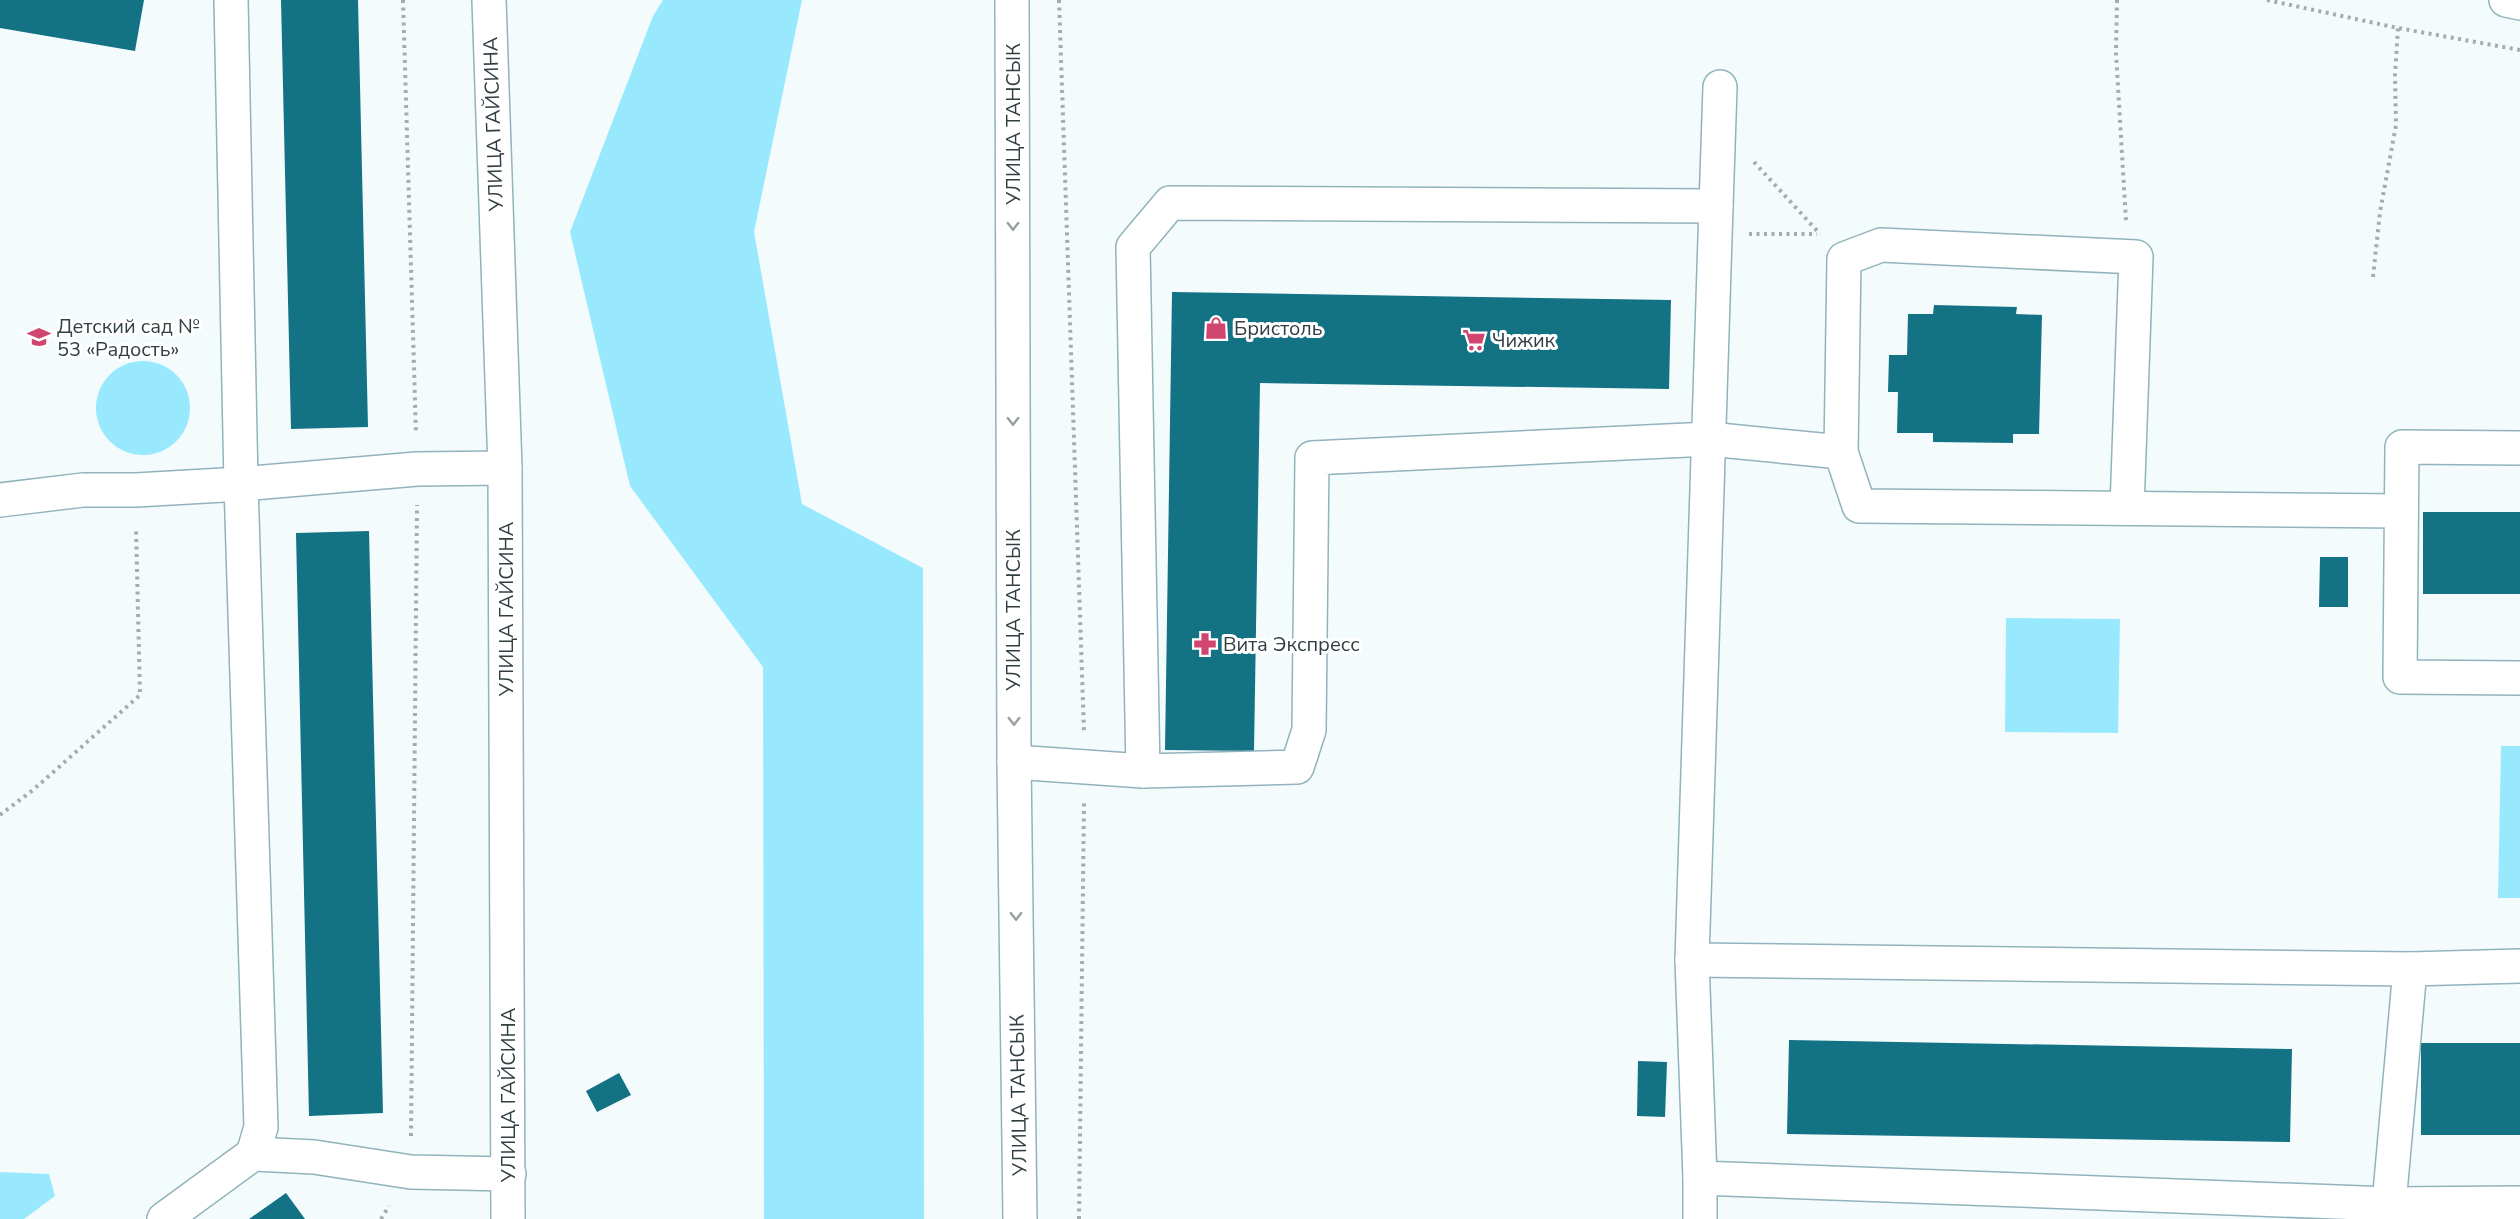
<svg xmlns="http://www.w3.org/2000/svg" width="2520" height="1219" font-family="'Nunito Sans',sans-serif">
	<rect width="100%" height="100%" fill="#f4fbfd"/>
	<g fill="#98e9fd">
		<path d="M663,0H802L754,232L802,504L923,568L924,1219H764L763,667L630,486L570,232L653,16Z"/>
		<circle cx="143" cy="408" r="47"/>
		<path d="M2006,618L2120,619L2118,733L2005,732Z"/>
		<path d="M2501,746H2520V898H2498Z"/>
		<path d="M0,1172L49,1174L55,1196L24,1219H0Z"/>
	</g>
	<g fill="#137284">
		<path d="M0,0H144L135,51L0,28Z"/>
		<path d="M281,0H358L368,427L291,429Z"/>
		<path d="M1172,292L1671,300L1669,389L1260,383L1254,751L1165,750Z"/>
		<path d="M1934,305L2017,307L2016,314L2042,315L2039,434H2013V443L1933,442V433H1897L1898,392H1888L1889,355H1907L1908,314H1933Z"/>
		<rect x="2423" y="512" width="97" height="82"/>
		<path d="M369,531L383,1113L309,1116L296,533Z"/>
		<path d="M2320,557H2348V607H2319Z"/>
		<path d="M1789,1040L2292,1049L2290,1142L1787,1134Z"/>
		<rect x="2421" y="1043" width="99" height="92"/>
		<path d="M1638,1061L1667,1062L1665,1117L1637,1116Z"/>
		<path d="M619,1073L631,1095L597,1112L586,1091Z"/>
		<path d="M286,1193L305,1219H249Z"/>
	</g>
	<g fill="none" stroke-linecap="round" stroke-linejoin="round">
		<g stroke="#91b3bc" stroke-width="36">
			<g id="minor">
				<path d="M489,0L505,468L508,1219"/>
				<path d="M1012,0L1014,762L1020,1219"/>
				<path d="M2506,0L2520,3"/>
				<path d="M1716,206L1720,87"/>
				<path d="M2520,448L2402,447L2400,677L2520,678"/>
				<path d="M1841,452L1844,259L1881,245L2136,257L2127,508"/>
				<path d="M0,500L83,490H136L241,484L417,469L505,468"/>
				<path d="M1014,762L1143,771L1297,767L1309,730L1312,458L1709,439L1841,452L1859,506L2401,511"/>
				<path d="M1143,771L1133,247L1170,203L1716,206L1692,960L1700,1178L2389,1204L2520,1203"/>
				<path d="M1692,960L2410,969"/>
				<path d="M253,1154L314,1157L411,1172L509,1174"/>
				<path d="M164,1219L253,1154L261,1127L241,484L231,0"/>
				<path d="M1700,1219V1178"/>
				<path d="M2391,1219L2389,1204L2410,969L2520,966"/>
			</g>
		</g>
		<g stroke="#a3adb0" stroke-width="4" stroke-dasharray="3 4.5" stroke-linecap="butt">
			<path d="M403,0L416,434"/>
			<path d="M1059,0L1084,732"/>
			<path d="M2117,0L2116,53L2126,221"/>
			<path d="M2267,0L2398,28L2520,50"/>
			<path d="M1754,162L1820,234"/>
			<path d="M1749,234H1817"/>
			<path d="M2373,277L2380,212L2396,125L2395,75L2398,28"/>
			<path d="M0,815L33,790L140,695L136,527"/>
			<path d="M411,1136L417,505"/>
			<path d="M381,1219L389,1206"/>
			<path d="M1079,1219L1084,803"/>
		</g>
		<use href="#minor" stroke="#fff" stroke-width="33"/>
	</g>
	<defs><path id="oneway-chevron" d="M-2-3.5L2.5 0L-2 3.5" fill="none" stroke-width="1.6" stroke-linecap="round" stroke-linejoin="round" transform="scale(1.5)"/></defs>
	<g stroke="#989fa1">
		<use href="#oneway-chevron" transform="translate(1013 226) rotate(90)"/>
		<use href="#oneway-chevron" transform="translate(1013 421) rotate(90)"/>
		<use href="#oneway-chevron" transform="translate(1014 721) rotate(90)"/>
		<use href="#oneway-chevron" transform="translate(1016 916) rotate(89)"/>
	</g>
	<defs>
		<g id="shop-bare" transform="scale(1.8)"><path d="M-5-2.5h2.3a2.7 3.5 0 0 1 5.4 0H5L5.5 6h-11ZM-1.5-2.5h3a1.5 2.3 0 0 0-3 0Z" fill="#d24571" stroke="#fff" stroke-width="2.5" paint-order="stroke"/></g>
		<g id="school-bare" transform="scale(1.8)"><path d="M0-5L7-2L0 1L-7-2ZM-4 1L0 2.5L4 1V4Q0 6-4 4Z" fill="#d24571" stroke="#fff" stroke-width="2.5" paint-order="stroke"/></g>
		<g id="supermarket-bare" transform="scale(1.8)"><path d="M-6-5.5h2.5l.6 2H6L4.5 2H-2.5L-4.4-4H-6ZM-1.5 3.2a1.3 1.3 0 1 0 .1 0ZM3 3.2a1.3 1.3 0 1 0 .1 0Z" fill="#d24571" stroke="#fff" stroke-width="2.5" paint-order="stroke"/></g>
		<g id="pharmacy-bare" transform="scale(1.8)"><path d="M-2-6h4v4h4v4h-4v4h-4v-4h-4v-4h4Z" fill="#d24571" stroke="#fff" stroke-width="2.5" paint-order="stroke"/></g>
	</defs>
	<g fill-rule="evenodd">
		<use href="#shop-bare" x="1216" y="328"/>
		<use href="#school-bare" x="39" y="337"/>
		<use href="#supermarket-bare" x="1474" y="340"/>
		<use href="#pharmacy-bare" x="1205" y="644"/>
	</g>
	<g text-anchor="middle" stroke-width="6" stroke-linejoin="round" paint-order="stroke">
		<g font-size="20" fill="#313f43" stroke="#fff">
			<text transform="translate(493 124) rotate(-92)" y="7">УЛИЦА ГАЙСИНА</text>
			<text transform="translate(1013 124) rotate(-90)" y="7">УЛИЦА ТАНСЫК</text>
			<text transform="translate(506 609) rotate(-90)" y="7">УЛИЦА ГАЙСИНА</text>
			<text transform="translate(1013 610) rotate(-90)" y="7">УЛИЦА ТАНСЫК</text>
			<text transform="translate(508 1095) rotate(-90)" y="7">УЛИЦА ГАЙСИНА</text>
			<text transform="translate(1018 1095) rotate(-91)" y="7">УЛИЦА ТАНСЫК</text>
		</g>
		<g font-size="20" fill="#313f43" stroke="#fff" text-anchor="start">
			<text x="57" y="333">Детский сад №<tspan x="57" dy="23">53 «Радость»</tspan></text>
			<text x="1234" y="335">Бристоль</text>
			<text x="1492" y="347">Чижик</text>
			<text x="1223" y="651">Вита Экспресс</text>
		</g>
	</g>
</svg>
